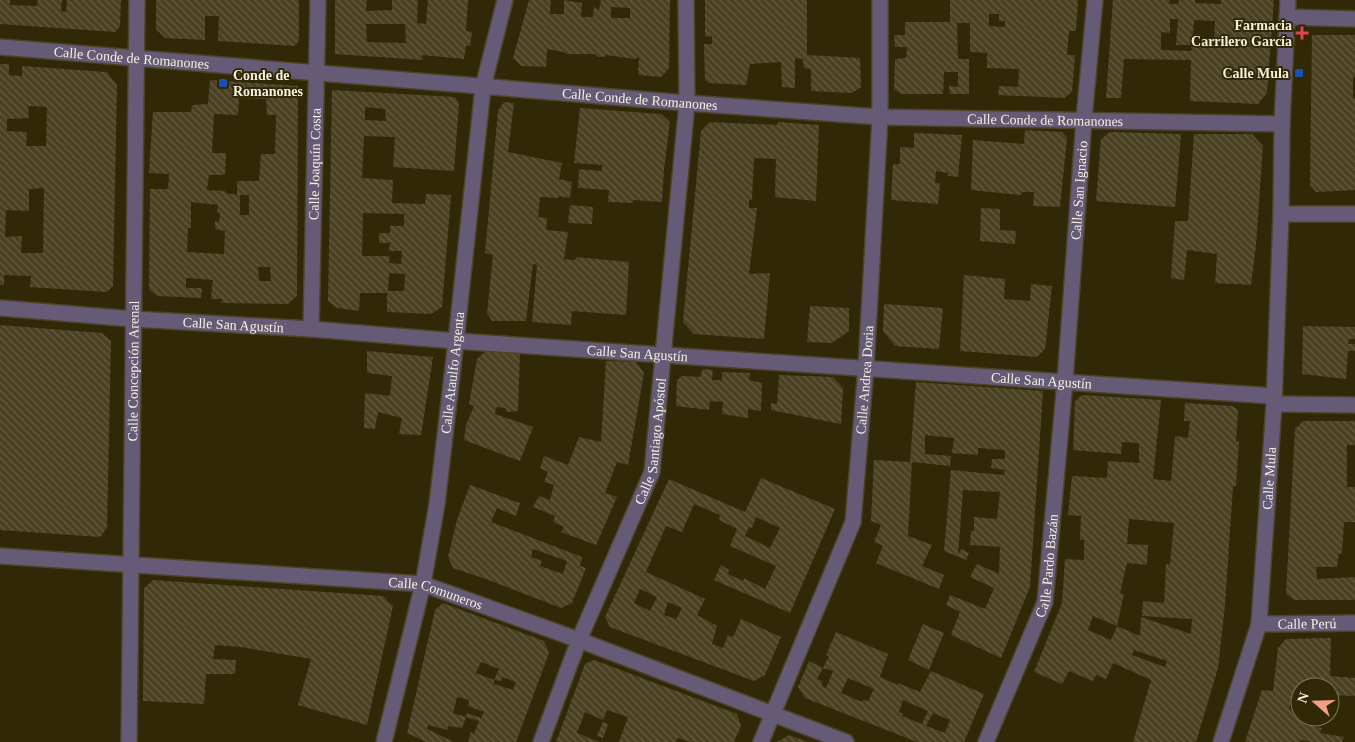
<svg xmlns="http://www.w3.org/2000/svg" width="1355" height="742" font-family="'Times New Roman',serif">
	<defs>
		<pattern id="building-back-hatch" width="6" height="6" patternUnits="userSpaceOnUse" patternTransform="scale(1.25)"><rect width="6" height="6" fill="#4a4122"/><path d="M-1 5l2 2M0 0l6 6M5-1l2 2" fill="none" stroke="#655d42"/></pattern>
	</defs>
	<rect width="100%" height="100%" fill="#312808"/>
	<g fill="url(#building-back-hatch)" fill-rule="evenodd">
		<path d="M0,0H10V5L37,6L38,0H62L61,11L66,12L67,0H121L120,26L115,32L0,24Z"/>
		<path d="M156,0H299V41L294,46L218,41L219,16H205V40L165,38L156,29Z"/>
		<path d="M335,0H367L366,11L392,10V0H418L417,23L426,24L428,0H468L466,31L472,32L470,46H466L464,59L422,55L423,60L335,54ZM366,24H405L406,43L367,42Z"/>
		<path d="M529,0H551L550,14H564V0L582,3L581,17H593L594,7L599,10L601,0H670L669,68L661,77L638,75L639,57L635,59L606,55L604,57H598L595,54H567L564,52L547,49L546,67L521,66L513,58ZM611,7L630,8V18H611Z"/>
		<path d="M705,0H807V55L860,58L861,87L852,93L811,91V69L804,68L803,59L795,58V88L782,87L781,62L750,64L746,85L709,83L705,80L704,44H712V36L705,37Z"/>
		<path d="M950,0H1078L1076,31H1069L1067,55H1075L1072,92L1064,98L998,95L999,86L1018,87L1019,69L987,68V53L970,52V23H957L958,59H969V94H950L949,86L958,87V72H944L943,94H901L894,89L895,59L906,58L907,47H895L894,35H905V22H950ZM989,14H999V21H1005V27L989,26Z"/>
		<path d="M1113,0H1170L1169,4H1178L1179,0H1195V3L1221,4V0H1274L1267,93L1258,104L1190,101L1191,60L1124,59L1121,98H1106ZM1170,19H1178L1176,45H1192L1194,20L1215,21L1214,47H1191L1192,51L1161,50V32L1170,33Z"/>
		<path d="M1312,35H1355V77H1353V98H1355V190L1316,192L1310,185Z"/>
		<path d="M0,64H9V75L22,76V66L107,72L117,85L113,286L107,292L30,287L31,276L4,275V285H0ZM28,106L47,107L46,146H26L27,132L7,131V119L29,118ZM44,188L43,253H21L22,236L5,237L6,210L29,211V189Z"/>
		<path d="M210,80L298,86L297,296L288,304L221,303L222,299H211L213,280L186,278V288H202L201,298L157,296L149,289L150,189H168L169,174L149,173L153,112H191L192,105L208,104ZM239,98L266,99L267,115H276L275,154H261L259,181H237V195L226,193L225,191L207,190L209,175H225L226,153H212L214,114L238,115ZM240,195H249V215H240ZM191,202L218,205L217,212L220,213L219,222L215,221V229L225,231L224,254L187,252L188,228H191ZM258,267H270L271,281H259Z"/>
		<path d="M332,90L455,97L459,104L454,171L393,167L395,137L364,136L362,178L393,180L392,203L425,204L426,194L451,195L442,307L431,314L387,312V293H360L359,311L337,308L328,301ZM365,107L385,109L386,121L365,120ZM363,213L404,214V226H390V233H379V243H390L389,251H402L401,264L389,263L390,256H362ZM389,273L405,274L404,291H388Z"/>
		<path d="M504,102L514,103L508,152L562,163L559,179L572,182L570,198L558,196L559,198L540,197L538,217L547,218L546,230L568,232L564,259L575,260L576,257L629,262L626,315L572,311L571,325L532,322L537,265L533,264L526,321H492L487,313L493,255L485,253L498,111Z"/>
		<path d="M580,108L661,114L670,122L664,169L662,202L633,200V203L608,202L609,190L578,188L579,169L602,171V165L574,163Z"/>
		<path d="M710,122L777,125L778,122L819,125L816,201L775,197L776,159L754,158L752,200H749V208H757L749,274L770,273L764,339L694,334L683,322L701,131Z"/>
		<path d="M1025,130L1062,132L1067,138L1060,207L1033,206L1034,192H1022L1021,195L971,190L973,140L1024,144Z"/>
		<path d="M1110,132L1181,134L1175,207L1096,201L1101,139Z"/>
		<path d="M914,133L962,135L958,177L948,176V173L936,171L935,183H940L938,204L891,200L893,164H900V147L914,148Z"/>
		<path d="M1194,134H1252L1263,146L1256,245L1251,285L1215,283L1217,254L1187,250L1184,280L1171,278L1175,221H1188Z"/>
		<path d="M570,205L593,207L592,224L568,223Z"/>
		<path d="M981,208L1000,209V230L1016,231L1015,244L980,241Z"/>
		<path d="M964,275L1005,279L1004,299L1030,301L1031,284L1052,286L1045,349L1037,357L960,351Z"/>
		<path d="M884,304L943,308L939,349L895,346L883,331Z"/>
		<path d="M810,306L849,308V331L832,343L807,342Z"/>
		<path d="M0,325L102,333L111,341L107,528L100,537L0,530Z"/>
		<path d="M1303,326L1355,327V339H1349L1348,344H1355V351H1348L1346,379L1302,374Z"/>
		<path d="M367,351L433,357L421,435L399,434L402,418L378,412L375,429L364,428L365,393L390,396L392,376L367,373Z"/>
		<path d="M486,351L520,353L518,411L508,412L505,408L496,407L495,414L533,427L520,461L464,440L466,425L474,406L469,404L477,359Z"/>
		<path d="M606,361L636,362L644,373L628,465L617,462L605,493L617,497L596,545L561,532L564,527L553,522L555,516L533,507L539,496L550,500L554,485L544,482L548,472L540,468L544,456L568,465L579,437L601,442Z"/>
		<path d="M703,369L713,370L712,380H722V372L750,373L749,380L762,383L761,411L748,409V418L722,414L723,402L710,401L709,410L676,406L677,380L682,376L700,377Z"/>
		<path d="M779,375L833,377L843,388L841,424L771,410V403L777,404Z"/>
		<path d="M916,382L1043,391L1030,587L1001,658L951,635L960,612L946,605L950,595L985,609L994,588L970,577L977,564L999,574L1000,547L970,545L971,531H974V517L997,519L1000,492L963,490L958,555L961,549L969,553L966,560L944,551L951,470L1004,475L1005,470L991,468L992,459H1005V450L978,448V455L952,453L954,438L925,435V454L951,456L950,466L912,462L908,536L932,545L922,566L944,575L939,589L876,563L883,546L874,542L881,525L871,521L874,460L910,462Z"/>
		<path d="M1082,395L1161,400L1153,479L1171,481L1175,436L1188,438L1190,421H1184L1185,403L1232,406L1237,409L1238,412L1236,442L1239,441L1236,486H1233L1225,605L1218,668L1196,742H1133L1151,680L1113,663L1106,679L1096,675L1093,681L1069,671L1062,684L1034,672L1062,603L1065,559L1084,560V540H1080L1081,516L1068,515L1072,476L1107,478L1108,461L1139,463V443L1122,442L1121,454L1073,450L1075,401ZM1129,519L1174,523L1170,564H1166L1164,603L1143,601L1142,616L1192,619L1191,634L1141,617L1140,636L1117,626L1111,640L1088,630L1093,616L1117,626L1124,594L1120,593L1127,563L1147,565L1148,545L1127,544ZM1134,650L1167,661L1165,667L1132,655Z"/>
		<path d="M1303,421H1355V445H1347V487H1355V522H1344L1342,553L1339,554L1337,567H1316L1317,579L1355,577V600H1294L1286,594L1295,429Z"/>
		<path d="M761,478L835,509L790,613L714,580L721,565L729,570L728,574L743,581L744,578L765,589L776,566L730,546L737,529L719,520L720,515L694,504L682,532L666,526L646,572L705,599L697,615L717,626L712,644L723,648L728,635L733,637L741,619L781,637L765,675L754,681L610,627L605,617L669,479L745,512ZM756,517L780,528L770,548L745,536L749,527L752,528ZM640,589L657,597L650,611L634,603ZM668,602L682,608L676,619L664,615Z"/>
		<path d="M470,485L520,503L516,516L497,508L491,522L582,557L580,566L586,568L572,603L561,608L486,579L453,568L448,557L457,520ZM533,549L567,561L563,574L540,566L542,561L531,557Z"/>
		<path d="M153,580L383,596L393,606L367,725L298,705L311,659L241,647L215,645L213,659L236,660L235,674H206L204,704L143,701L144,588Z"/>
		<path d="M443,603L544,641L549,653L516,742H468L471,732L474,734L479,721L466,717L467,713L481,718L484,712L468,706L469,700L457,697L453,713L466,717L462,728L448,726V730L428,725L427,729L454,742H426L407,733L435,610ZM481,662L499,669L494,680L476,673ZM502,677L516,682L513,690L494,684V680L501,681Z"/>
		<path d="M923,624L944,633L929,670L908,660Z"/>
		<path d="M836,632L888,654L880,677L898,685V683L920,692L931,671L984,694L964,742H917L805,698L798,687L809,661L823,668L817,679L822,681V686L826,688L833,671L823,668L829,656L826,655ZM848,678L874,689L868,701L863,700L862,702L841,693ZM903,700L928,711L922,724L902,716L903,714L899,712ZM933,713L950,720L945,733L926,726Z"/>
		<path d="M1331,638L1330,676L1355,678V696L1330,695V687H1300V693L1294,692L1289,709L1300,711V717H1308L1305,725L1322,728L1320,733L1344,737L1342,742H1311L1301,740L1300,742H1245L1262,690L1273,691L1278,648L1286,639Z"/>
		<path d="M594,660L737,714L741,726L734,742H691L678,738L676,742H619L628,717L607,710L603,720L585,712L577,733L599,742H556L585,664Z"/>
		<path d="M603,722L608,724L603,738L597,736Z"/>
		<path d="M789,735L808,742H777Z"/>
	</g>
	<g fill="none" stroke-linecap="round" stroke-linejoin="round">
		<g stroke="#4c4426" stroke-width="18">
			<g id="street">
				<path d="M1287,17L1355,19"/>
				<path id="s1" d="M0,47L687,103L880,117L1282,124"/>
				<path d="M1281,214H1355"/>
				<path id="s2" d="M0,308L133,319L311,329L456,341L1274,396"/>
				<path id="s3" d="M311,329L318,0"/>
				<path d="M1274,404L1355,405"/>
				<path id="s4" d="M0,556L423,584L579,640L846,742"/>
				<path id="s5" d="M1259,624L1355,623"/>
				<path id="s6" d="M129,742L137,0"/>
				<path id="s7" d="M384,742L423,584L437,504L456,341L483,87L505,0"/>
				<path id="s8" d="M541,742L579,640L652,472L687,103L686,0"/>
				<path id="s9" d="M761,742L853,522L866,367L880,117V0"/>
				<path id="s10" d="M986,742L1045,602L1065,381L1084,119L1095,0"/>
				<path id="s11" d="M1221,742L1259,624L1274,404L1281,214L1282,124L1288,0"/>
			</g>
		</g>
		<use href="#street" stroke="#665b77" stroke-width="15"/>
	</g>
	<path fill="#e0444e" stroke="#312808" stroke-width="2" d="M1299.5 25.5h5v5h5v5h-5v5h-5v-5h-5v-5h5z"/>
	<g fill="#1a4fb4" stroke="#312808" stroke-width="2">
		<rect x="1294" y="68" width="10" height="10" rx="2.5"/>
		<rect x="218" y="78" width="10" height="10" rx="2.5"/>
	</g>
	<g text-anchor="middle" stroke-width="4" stroke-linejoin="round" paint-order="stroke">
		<g font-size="14" font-weight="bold" fill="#f4efdd" stroke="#312808" text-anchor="end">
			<text x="1292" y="30">Farmacia<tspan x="1292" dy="16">Carrilero García</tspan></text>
			<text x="1289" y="78">Calle Mula</text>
			<text x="233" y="80" text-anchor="start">Conde de<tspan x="233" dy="16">Romanones</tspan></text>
		</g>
		<g font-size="14" fill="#f4efdd" stroke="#312808">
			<text dy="5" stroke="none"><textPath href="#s1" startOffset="132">Calle Conde de Romanones</textPath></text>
			<text dy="5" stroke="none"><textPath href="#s1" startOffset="642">Calle Conde de Romanones</textPath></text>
			<text dy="5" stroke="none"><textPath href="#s1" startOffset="1048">Calle Conde de Romanones</textPath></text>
			<text dy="5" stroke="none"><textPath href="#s3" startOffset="165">Calle Joaquín Costa</textPath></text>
			<text dy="5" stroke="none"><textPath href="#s10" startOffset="565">Calle San Ignacio</textPath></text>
			<text dy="5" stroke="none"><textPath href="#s2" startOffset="234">Calle San Agustín</textPath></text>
			<text dy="5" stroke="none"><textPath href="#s2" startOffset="639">Calle San Agustín</textPath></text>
			<text dy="5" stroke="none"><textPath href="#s6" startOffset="371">Calle Concepción Arenal</textPath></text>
			<text dy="5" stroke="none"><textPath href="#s7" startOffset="376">Calle Ataulfo Argenta</textPath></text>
			<text dy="5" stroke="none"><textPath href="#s2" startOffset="1044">Calle San Agustín</textPath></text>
			<text dy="5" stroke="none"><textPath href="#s9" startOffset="381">Calle Andrea Doria</textPath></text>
			<text dy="5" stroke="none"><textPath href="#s8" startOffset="322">Calle Santiago Apóstol</textPath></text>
			<text dy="5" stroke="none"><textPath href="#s11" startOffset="270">Calle Mula</textPath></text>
			<text dy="5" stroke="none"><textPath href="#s10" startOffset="188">Calle Pardo Bazán</textPath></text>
			<text dy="5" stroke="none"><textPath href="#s4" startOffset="438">Calle Comuneros</textPath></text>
			<text dy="5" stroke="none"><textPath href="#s5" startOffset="48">Calle Perú</textPath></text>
		</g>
	</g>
	<g transform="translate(1315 702) rotate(290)"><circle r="24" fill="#312808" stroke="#7f785d"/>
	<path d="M0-4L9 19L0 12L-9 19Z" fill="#f39f86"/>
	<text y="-8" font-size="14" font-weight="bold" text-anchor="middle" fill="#f4efdd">N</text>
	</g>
</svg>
